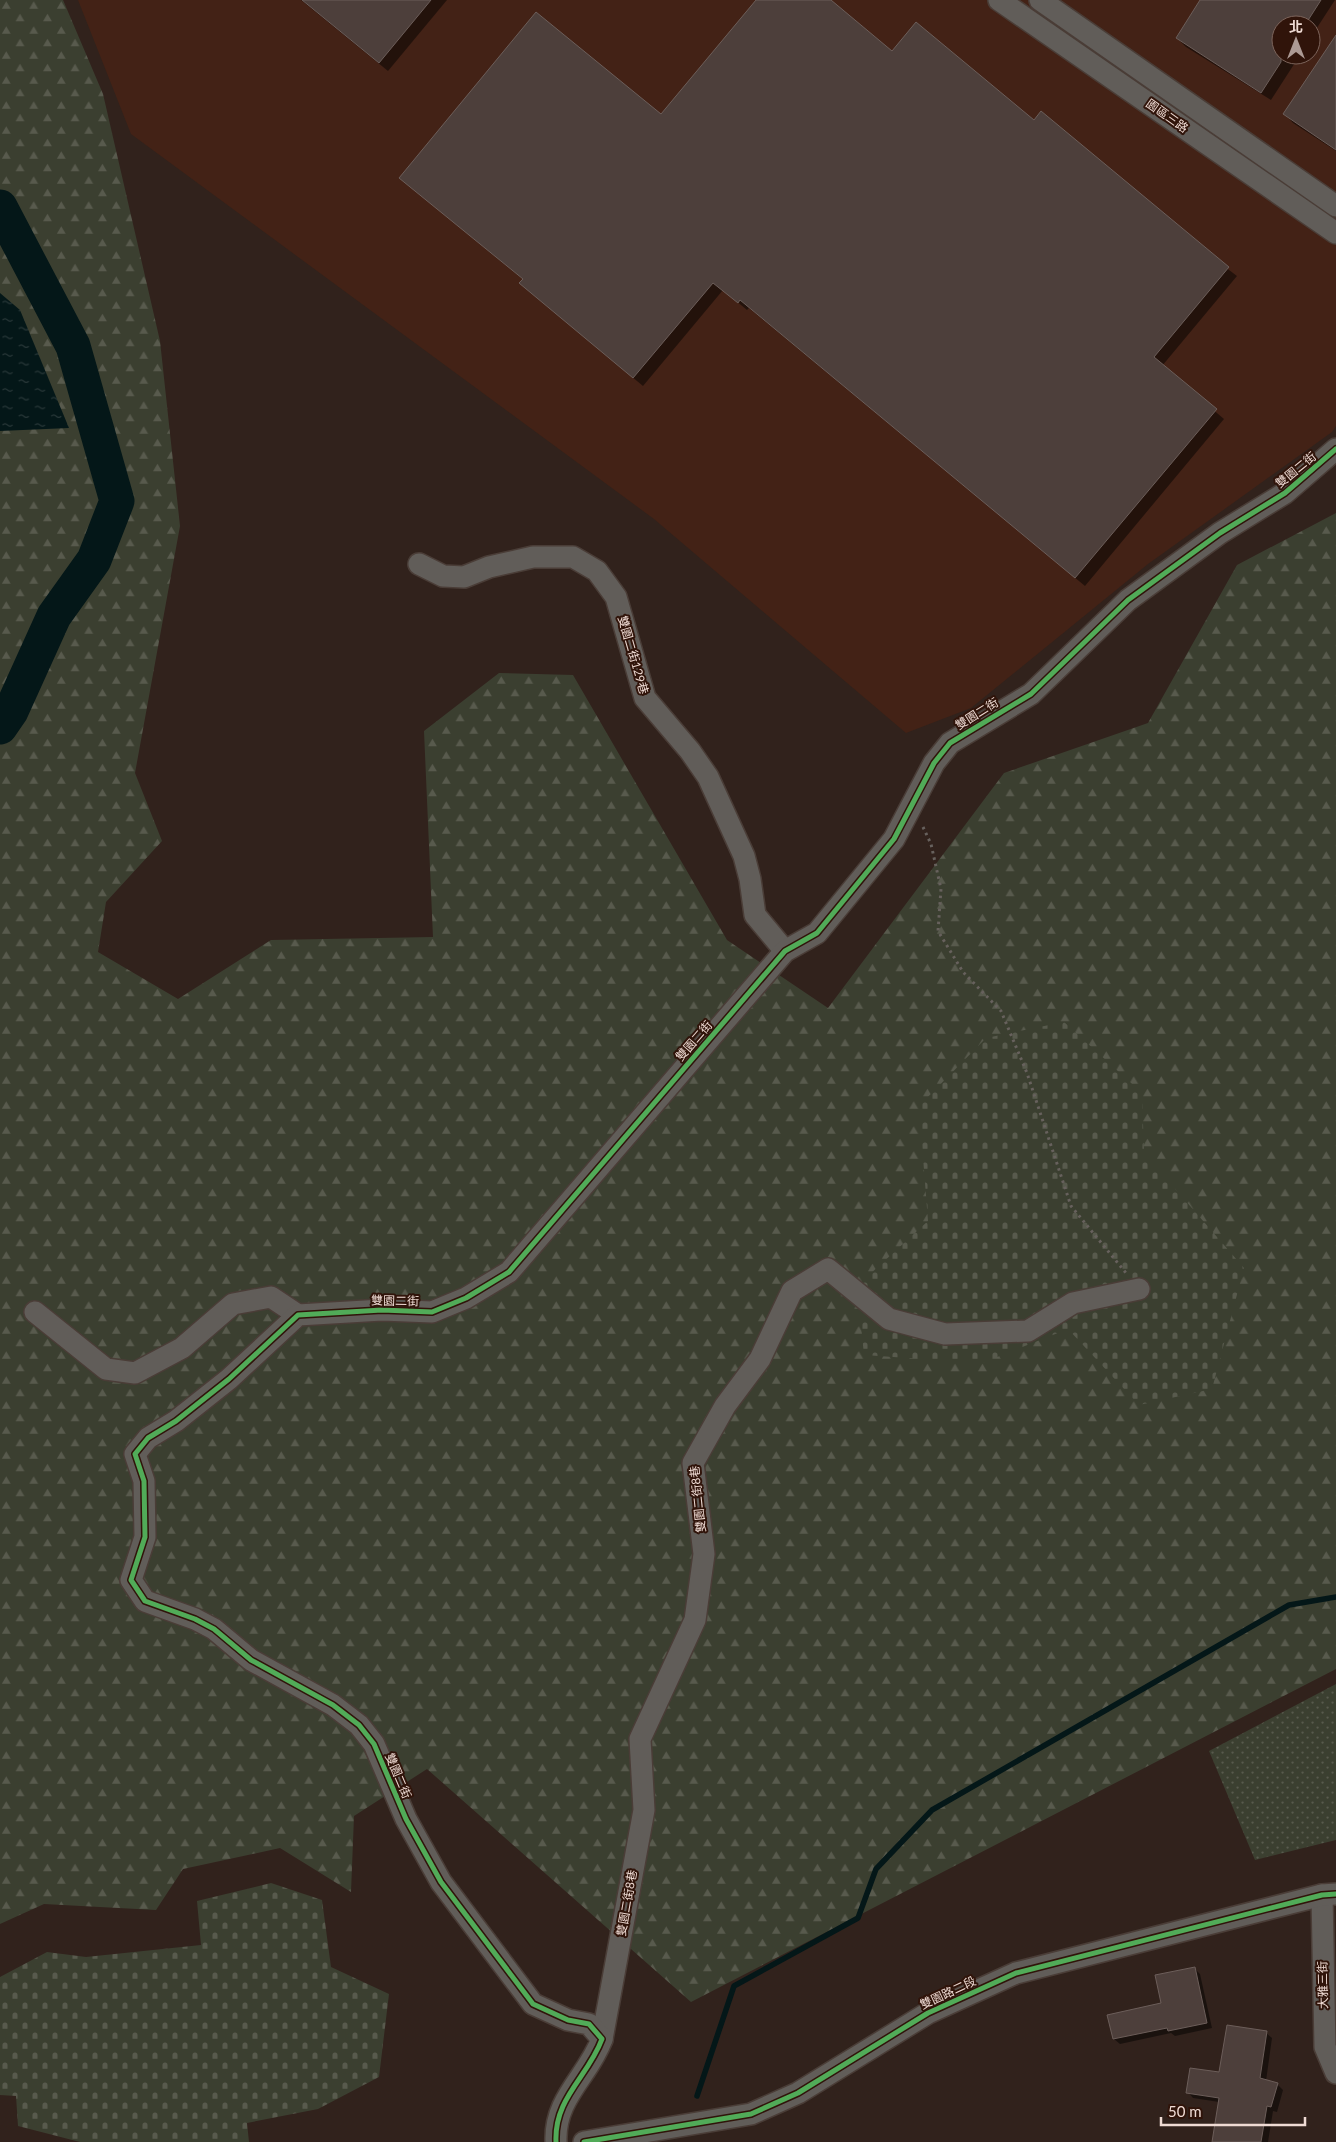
<svg xmlns="http://www.w3.org/2000/svg" width="1336" height="2142" font-family="Lato,'Noto Sans TC',sans-serif">
	<defs>
		<pattern id="grass-dots" width="8" height="8" patternUnits="userSpaceOnUse" patternTransform="scale(1.25)"><rect width="8" height="8" fill="#3b3f30"/><path d="M2 2h.1M6 6h.1" fill="none" stroke="#585a4d" stroke-width="1.8" stroke-linecap="round"/></pattern>
		<pattern id="forest-firs" width="22" height="20" patternUnits="userSpaceOnUse" patternTransform="scale(1.25)"><rect width="22" height="20" fill="#3b3f30"/><path d="M5 1l3.5 6h-7zM16 11l3.5 6h-7z" fill="#585a4d"/></pattern>
		<pattern id="cemetery-stones" width="16" height="16" patternUnits="userSpaceOnUse" patternTransform="scale(1.25)"><rect width="16" height="16" fill="#3b3f30"/><path d="M2 7V4a2 2 0 0 1 4 0v3zM10 15v-3a2 2 0 0 1 4 0v3z" fill="#585a4d"/></pattern>
		<pattern id="water-ripples" width="26" height="14" patternUnits="userSpaceOnUse" patternTransform="scale(1.25)"><rect width="26" height="14" fill="#041718"/><path d="M2 4q2-2 4 0t4 0M15 11q2-2 4 0t4 0" fill="none" stroke="#293839"/></pattern>
	</defs>
	<rect width="100%" height="100%" fill="#31221c"/>
	<path fill="#432216" fill-rule="evenodd" d="M78,0H1336V426L1332,432L1148,564L971,708L906,733L654,519L131,134ZM1281,25H1311V55H1281Z"/>
	<path fill="url(#grass-dots)" d="M1336,1684V1840L1255,1860L1209,1751Z"/>
	<path fill="url(#forest-firs)" d="M0,0H63L103,94L160,341L180,526L135,773L162,841L106,902L98,952L178,999L271,940L433,937L424,731L499,673L573,675L727,940L828,1008L1004,773L1148,723L1237,565L1336,513V1669L691,2002L427,1769L354,1816L351,1892L280,1848L183,1869L156,1910L44,1904L0,1924Z"/>
	<g fill="url(#cemetery-stones)">
		<path d="M1064,1022L1142,1093L1144,1153L1244,1268L1212,1389L1139,1405L1068,1329L982,1363L864,1355L857,1286L928,1221L919,1106L986,1038Z"/>
		<path d="M271,1883L322,1900L331,1967L389,1994L379,2077L318,2109L247,2123L249,2142H80L18,2126L16,2096L0,2095V1977L47,1952L86,1957L201,1945L197,1901Z"/>
	</g>
	<path fill="url(#water-ripples)" d="M0,293L20,310L69,428L0,431Z"/>
	<g fill="#0007">
		<path d="M301,0H447L388,71Z"/>
		<path d="M758,0H829L892,52L1034,122L1237,276L1162,366L1224,419L1085,586L749,308L747,310L723,290L643,386L530,292L521,283L524,280L400,178L661,116Z"/>
		<path d="M1202,0H1335L1311,37V25H1281V55H1300L1271,100L1186,47L1177,38Z"/>
		<path d="M1336,38V151L1293,123L1285,114Z"/>
		<path d="M1194,1968L1200,1974L1212,2028L1175,2036L1171,2033L1120,2044L1114,2039L1163,2004Z"/>
		<path d="M1266,2033L1272,2038L1266,2081L1277,2084L1283,2090L1277,2112L1273,2111L1268,2142H1213L1219,2102L1193,2098L1188,2092L1220,2074Z"/>
	</g>
	<g fill="none" stroke-linecap="round" stroke-linejoin="round">
		<path stroke="#041718" stroke-width="5.5" d="M697,2096L734,1986L858,1918L876,1869L932,1810L1289,1605L1336,1597"/>
		<path stroke="#041718" stroke-width="35" d="M0,207L73,346L117,501L94,560L54,616L11,711L0,727"/>
	</g>
	<g fill="#4d3f3b" stroke="#6c5e5a">
		<path d="M302,0H431L379,63Z"/>
		<path d="M756,0H831L892,51L916,22L1034,120L1041,111L1229,267L1154,357L1217,409L1075,578L740,300L738,303L713,283L633,378L519,283L523,279L399,178L536,12L661,114Z"/>
		<path d="M1200,0H1321L1305,25H1281V62L1261,93L1176,38Z"/>
		<path d="M1336,35V150L1283,114Z"/>
		<path d="M1195,1967L1207,2023L1168,2031L1167,2028L1113,2039L1107,2015L1161,2003L1155,1975Z"/>
		<path d="M1227,2025L1267,2031L1260,2078L1278,2083L1271,2107L1267,2106L1261,2142H1212L1219,2098L1186,2093L1190,2068L1219,2072Z"/>
	</g>
	<g fill="none" stroke-linecap="round" stroke-linejoin="round">
		<g stroke="#4a3d37" stroke-width="24">
			<g id="minor">
				<path d="M999,0L1336,233"/>
				<path d="M1040,0L1336,206"/>
				<path d="M419,564L443,576L464,577L489,567L533,557H573L597,571L616,597L645,698L690,751L708,777L744,856L750,879L755,915L785,951"/>
				<path d="M35,1312L106,1369L135,1373L182,1348L233,1304L271,1297L298,1315"/>
				<path d="M1322,1895L1325,2047L1336,2073"/>
				<path d="M602,2039L644,1810L640,1739L695,1620L704,1554L693,1463L725,1406L760,1359L792,1291L828,1269L889,1319L945,1334L1028,1331L1073,1303L1139,1289"/>
				<path d="M556,2142C554,2098 588,2077 602,2039L589,2024L568,2020L533,2004L441,1882L406,1819L374,1744L359,1725L333,1705L251,1660L214,1629L195,1619L145,1601L131,1580L145,1537L144,1481L135,1454L148,1438L176,1421L229,1379L298,1315L382,1310L432,1312L466,1298L509,1272L785,951L817,933L894,839L934,763L950,743L1031,694L1128,600L1220,533L1285,493L1336,449"/>
				<path d="M584,2142L751,2114L798,2093L928,2013L1016,1973L1322,1895L1336,1894"/>
			</g>
		</g>
		<path stroke="#67615d" stroke-width="3" stroke-dasharray="2.5 4" stroke-linecap="butt" d="M923,827L931,844L941,889L938,931L963,972L1001,1011L1027,1073L1071,1206L1126,1273"/>
		<use href="#minor" stroke="#615d59" stroke-width="21"/>
		<g stroke="#30140a" stroke-width="8">
			<g id="cycleway">
				<path d="M556,2142C554,2098 588,2077 602,2039L589,2024L568,2020L533,2004L441,1882L406,1819L374,1744L359,1725L333,1705L251,1660L214,1629L195,1619L145,1601L131,1580L145,1537L144,1481L135,1454L148,1438L176,1421L229,1379L298,1315L382,1310L432,1312L466,1298L509,1272L785,951L817,933L894,839L934,763L950,743L1031,694L1128,600L1220,533L1285,493L1336,449"/>
				<path d="M584,2142L751,2114L798,2093L928,2013L1016,1973L1322,1895L1336,1894"/>
			</g>
		</g>
		<use href="#cycleway" stroke="#51ab58" stroke-width="5"/>
	</g>
	<g text-anchor="middle" stroke-width="4" stroke-linejoin="round" paint-order="stroke">
		<g font-size="12" fill="#efdbd4" stroke="#30140a">
			<text transform="translate(1167 116) rotate(35)" y="4">園區三路</text>
			<text transform="translate(1296 470) rotate(-39)" y="4">雙園二街</text>
			<text transform="translate(633 655) rotate(74)" y="4">雙園二街129巷</text>
			<text transform="translate(977 714) rotate(-32)" y="4">雙園二街</text>
			<text transform="translate(694 1041) rotate(-49)" y="4">雙園二街</text>
			<text transform="translate(395 1301) rotate(1)" y="4">雙園二街</text>
			<text transform="translate(698 1499) rotate(-96)" y="4">雙園二街8巷</text>
			<text transform="translate(398 1776) rotate(67)" y="4">雙園二街</text>
			<text transform="translate(627 1903) rotate(-80)" y="4">雙園二街8巷</text>
			<text transform="translate(1323 1985) rotate(-91)" y="4">大雅三街</text>
			<text transform="translate(948 1993) rotate(-25)" y="4">雙園路二段</text>
		</g>
	</g>
	<g transform="translate(1296 40)"><circle r="24" fill="#30140a" stroke="#7c645b"/>
	<path d="M0-4L9 19L0 12L-9 19Z" fill="#ac9a94"/>
	<text y="-8" font-size="14" font-weight="bold" text-anchor="middle" fill="#efdbd4">北</text>
	</g>
	<path d="M1161 2117v8h144v-8" fill="none" stroke="#efdbd4" stroke-width="2.5"/>
	<text x="1168" y="2117" font-size="15" fill="#efdbd4" stroke="#30140a" stroke-width="4" paint-order="stroke">50 m</text>
</svg>
